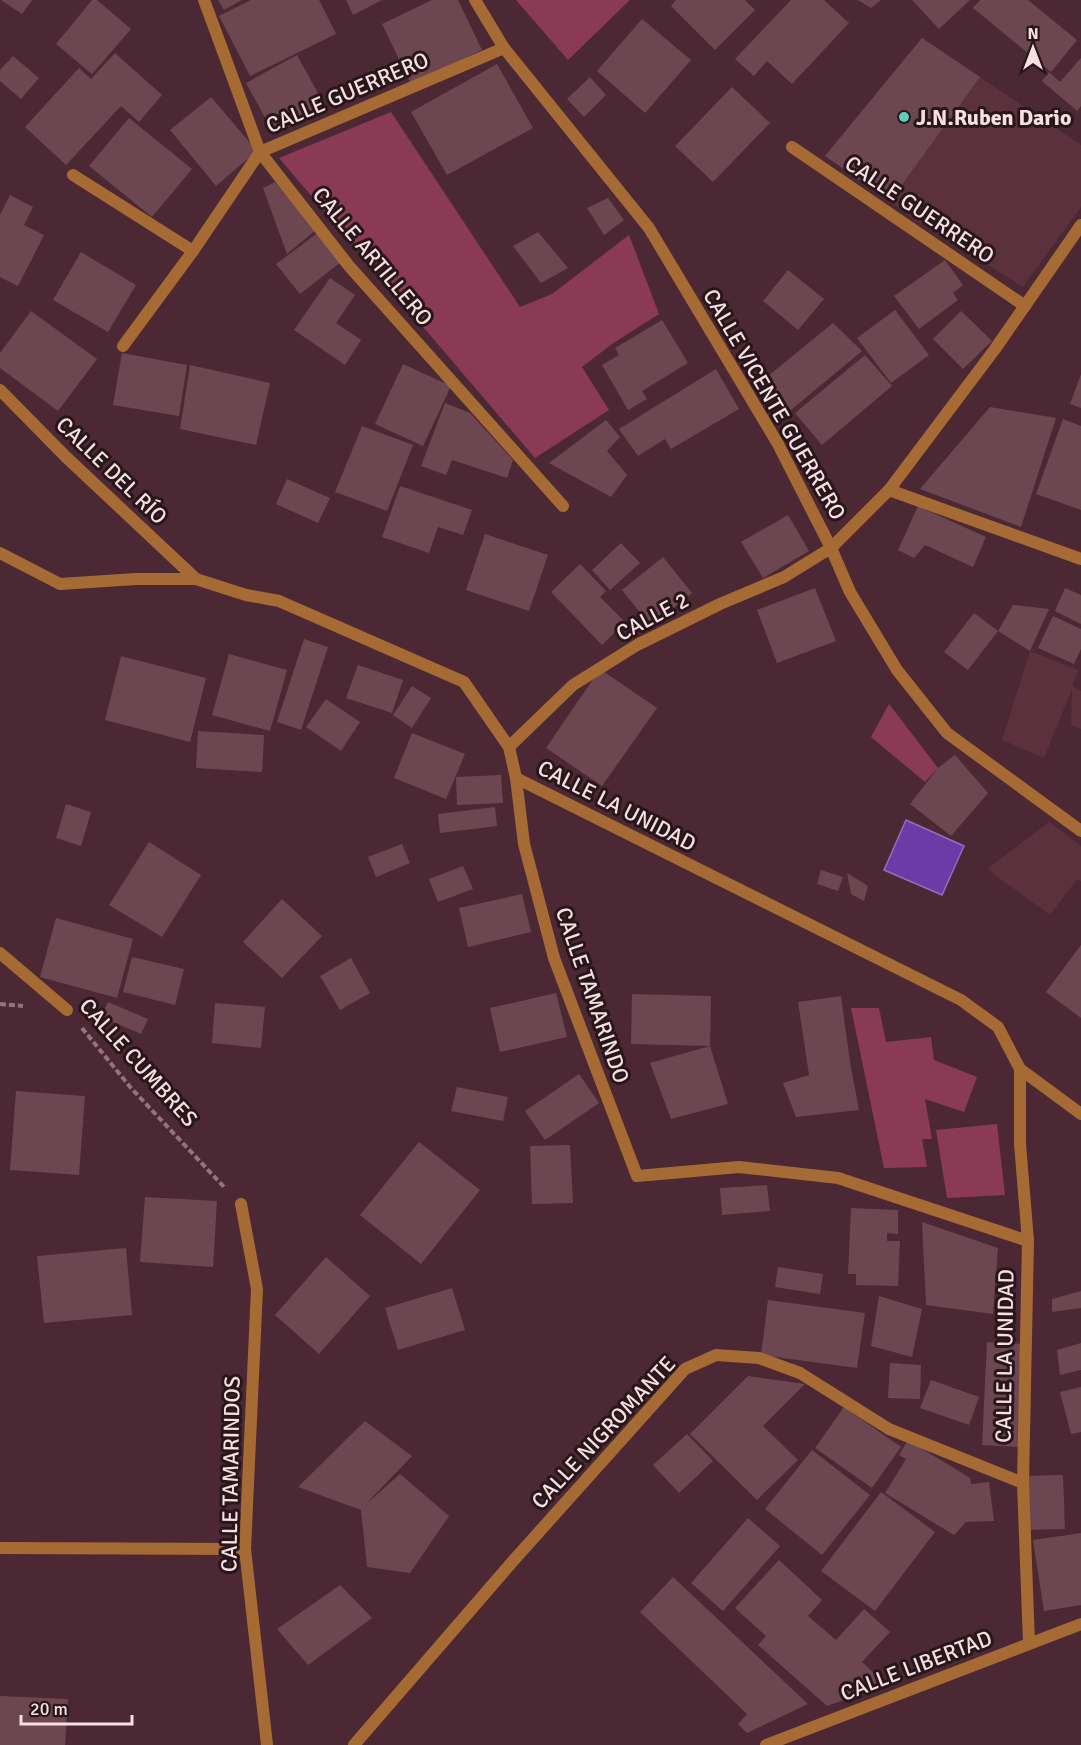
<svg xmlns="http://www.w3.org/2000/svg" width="1081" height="1745" font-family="Signika,sans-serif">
	<rect width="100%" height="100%" fill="#4b2833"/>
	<g fill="#5b313d">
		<path d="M922,38L1081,145V207L1023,287L919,222L825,156Z"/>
		<path d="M1030,651L1079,670L1072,686L1081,691V729L1071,725L1072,689L1044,758L1002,740Z"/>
		<path d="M1049,822L1081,846V881L1077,879L1050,915L987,869Z"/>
	</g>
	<g fill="#8b3a55">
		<path d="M516,0H630L568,60Z"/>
		<path d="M391,112L520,307L552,294L629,235L659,314L612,344L582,367L609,410L535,458L279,158Z"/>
		<path d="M889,704L938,768L925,782L871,737Z"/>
		<path d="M851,1008H879L886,1042L931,1037L934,1060L977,1077L964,1112L925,1099L932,1139H922L927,1167L884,1168Z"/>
		<path d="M997,1124L1005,1195L947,1198L936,1130Z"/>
	</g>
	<path fill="#6e3aa8" stroke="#976cba" stroke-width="1.5" d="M906,820L964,846L942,895L884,870Z"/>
	<g fill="#6c4751">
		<path d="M1,0H32L22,14Z"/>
		<path d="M92,0H97L131,29L92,74L56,44Z"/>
		<path d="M218,0H242L224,10Z"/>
		<path d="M251,0H319L336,34L250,76L219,16Z"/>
		<path d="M346,0H382L353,15Z"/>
		<path d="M432,0H458L482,50L411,84L382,24Z"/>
		<path d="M676,0H745L755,10L715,50L671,6Z"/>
		<path d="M791,0H824L849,23L792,84L767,61L754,76L735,59Z"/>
		<path d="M858,0H881L871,8Z"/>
		<path d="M912,0H970L939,29Z"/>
		<path d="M980,0H1028L1077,40L1051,72L973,8Z"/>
		<path d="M642,19L691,60L645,113L597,71Z"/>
		<path d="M922,38L980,77L890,201L825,156Z"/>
		<path d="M115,53L162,95L139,122L121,106L66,165L25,127L79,68L91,79Z"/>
		<path d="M297,55L324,104L273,132L246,83Z"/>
		<path d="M13,56L39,78L21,99L0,81V70Z"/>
		<path d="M1081,58V106L1077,111L1042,81L1049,72L1060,82Z"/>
		<path d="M497,64L533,128L447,175L411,112Z"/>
		<path d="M590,77L606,95L584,117L567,99Z"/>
		<path d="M732,87L770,123L713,182L675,146Z"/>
		<path d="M211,97L257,151L216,186L170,130Z"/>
		<path d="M129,118L192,169L152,217L89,166Z"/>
		<path d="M275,182L317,229L287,254L263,188Z"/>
		<path d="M10,195L33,207L24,225L44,235L18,286L0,277V215Z"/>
		<path d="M608,198L624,220L604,235L587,208Z"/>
		<path d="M319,232L341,262L300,294L276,264Z"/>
		<path d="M538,232L568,268L541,283L513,246Z"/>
		<path d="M81,252L136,285L108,332L53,300Z"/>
		<path d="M945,260L963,285L953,293L958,300L919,329L894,296Z"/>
		<path d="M788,270L824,299L798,330L763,301Z"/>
		<path d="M330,278L355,295L336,323L361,340L345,365L294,330Z"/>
		<path d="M895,310L929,355L891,383L857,338Z"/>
		<path d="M31,311L97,359L58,411L0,368V353Z"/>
		<path d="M961,311L992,341L963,369L933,339Z"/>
		<path d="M662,320L688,363L642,391L647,399L628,410L602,365L619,355L615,348Z"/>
		<path d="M833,323L862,351L791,410L762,381Z"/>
		<path d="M122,353L187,365L179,416L113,405Z"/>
		<path d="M865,355L892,386L822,445L795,413Z"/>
		<path d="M403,364L451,386L423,446L375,424Z"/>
		<path d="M190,365L270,383L256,445L180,429Z"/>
		<path d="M716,369L739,409L671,449L665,439L638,456L619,429Z"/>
		<path d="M1081,374V408L1070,404Z"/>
		<path d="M445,403L470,413L513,460L507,478L452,460L446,475L421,466Z"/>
		<path d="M990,407L1056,418L1021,527L920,489Z"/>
		<path d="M1063,419L1081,426V510L1036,494Z"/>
		<path d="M606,420L620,437L607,451L627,475L611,497L549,463Z"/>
		<path d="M362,426L413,445L387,511L335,492Z"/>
		<path d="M287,479L330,498L318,523L276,504Z"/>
		<path d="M400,486L472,510L463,535L438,527L429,553L382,537Z"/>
		<path d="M918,506L986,537L973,567L925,545L914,558L898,550Z"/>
		<path d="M788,515L809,551L763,578L741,542Z"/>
		<path d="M485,534L548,555L529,611L466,590Z"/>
		<path d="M621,543L640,563L610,590L592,570Z"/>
		<path d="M663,557L692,593L651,626L622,590Z"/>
		<path d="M580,564L606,591L600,597L625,622L602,645L551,592Z"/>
		<path d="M815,588L836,641L777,663L757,610Z"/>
		<path d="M1065,588L1081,595V624L1055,611Z"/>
		<path d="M1013,605L1049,609L1030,651L998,631L968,670L944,652L974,613L998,631Z"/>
		<path d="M1053,616L1081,629V649L1074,664L1038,648Z"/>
		<path d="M304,639L328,647L301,730L277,722Z"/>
		<path d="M229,654L287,670L270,731L212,715Z"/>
		<path d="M121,656L206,678L190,742L105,720Z"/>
		<path d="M358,665L403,680L392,713L346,698Z"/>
		<path d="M600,669L657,708L602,786L546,748Z"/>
		<path d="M412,686L431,698L412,728L393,715Z"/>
		<path d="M326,699L360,722L341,751L306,727Z"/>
		<path d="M198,731L264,735L262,772L196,768Z"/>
		<path d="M412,733L465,754L446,799L394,778Z"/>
		<path d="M955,755L988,793L951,836L910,804L938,768Z"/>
		<path d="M501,775L503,803L457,805L456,777Z"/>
		<path d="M66,804L91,812L81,846L56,838Z"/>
		<path d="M495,807L497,826L440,833L438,814Z"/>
		<path d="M149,842L201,875L162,937L109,905Z"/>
		<path d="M402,844L410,863L376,877L368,857Z"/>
		<path d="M463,866L473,889L438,902L429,879Z"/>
		<path d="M821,870L843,877L838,891L817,884Z"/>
		<path d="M847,873L868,886L864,901L851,894Z"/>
		<path d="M522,894L531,932L468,947L459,908Z"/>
		<path d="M282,899L322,936L282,978L243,942Z"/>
		<path d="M56,918L133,939L117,998L40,977Z"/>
		<path d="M1081,945V1018L1046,992Z"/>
		<path d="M132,957L184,969L175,1005L123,992Z"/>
		<path d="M351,958L370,993L340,1010L320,976Z"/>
		<path d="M556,993L567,1037L500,1052L490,1008Z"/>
		<path d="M632,994L711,996L710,1046L728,1104L671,1119L650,1063L710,1046L631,1044Z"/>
		<path d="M841,996L850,1062L859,1110L796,1117L783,1083L809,1075L798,1002Z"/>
		<path d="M108,1002L148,1019L141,1034L101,1017Z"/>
		<path d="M215,1003L265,1007L261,1048L212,1043Z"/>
		<path d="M579,1074L599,1103L545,1140L525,1111Z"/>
		<path d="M457,1087L508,1097L503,1121L451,1111Z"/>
		<path d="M16,1091L85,1096L79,1175L10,1170Z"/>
		<path d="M419,1142L480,1190L421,1264L360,1215Z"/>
		<path d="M570,1145L573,1203L532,1204L530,1146Z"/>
		<path d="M767,1185L770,1211L722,1215L720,1188Z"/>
		<path d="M145,1197L217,1201L213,1267L140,1262Z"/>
		<path d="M851,1208L898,1210V1234L887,1233V1241H900L898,1286L856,1285V1274H848Z"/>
		<path d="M922,1222L998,1248L993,1314L926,1305Z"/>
		<path d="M126,1248L132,1315L44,1323L37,1256Z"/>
		<path d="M326,1257L370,1296L319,1354L275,1315Z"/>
		<path d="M778,1267L823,1274L820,1294L775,1287Z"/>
		<path d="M452,1288L465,1330L398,1350L385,1308Z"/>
		<path d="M1081,1291V1308L1052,1312V1299Z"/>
		<path d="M879,1296L922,1309L912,1357L871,1346Z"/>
		<path d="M768,1300L865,1313L857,1368L761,1355Z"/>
		<path d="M987,1342L1024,1344L1018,1447L982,1445Z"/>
		<path d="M1081,1343V1370L1060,1375L1057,1350Z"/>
		<path d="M890,1363L921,1365L920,1399L888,1398Z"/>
		<path d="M748,1376L805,1384L763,1426L798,1460L757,1500L690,1434Z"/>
		<path d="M931,1380L979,1397L969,1425L920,1408Z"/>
		<path d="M1081,1387V1432L1071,1434L1060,1392Z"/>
		<path d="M844,1407L901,1447L872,1488L815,1448Z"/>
		<path d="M365,1421L412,1456L365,1505L400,1474L449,1516L410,1573L367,1567L361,1510L298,1487Z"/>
		<path d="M687,1434L713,1461L679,1493L653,1465Z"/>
		<path d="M908,1440L970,1478L971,1484L989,1482L994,1521L966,1522L954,1535L885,1493L906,1459L899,1455Z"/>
		<path d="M812,1450L870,1495L822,1555L765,1509Z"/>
		<path d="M1063,1475L1065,1529L1025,1530L1024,1476Z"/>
		<path d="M881,1492L935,1532L875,1611L821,1571Z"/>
		<path d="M748,1518L780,1546L723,1611L691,1583Z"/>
		<path d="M1081,1533V1605L1044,1611L1033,1540Z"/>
		<path d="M779,1560L822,1600L808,1616L836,1640L864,1609L890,1632L862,1662L887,1685L827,1706L758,1645L766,1636L735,1608Z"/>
		<path d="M673,1577L808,1704L747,1733L738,1724L747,1714L640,1612Z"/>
		<path d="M340,1585L372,1618L308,1665L277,1629Z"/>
		<path d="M0,1696L68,1699L65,1745H0Z"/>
	</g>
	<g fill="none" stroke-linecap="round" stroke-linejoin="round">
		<g stroke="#93747d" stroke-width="4" stroke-dasharray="6 3" stroke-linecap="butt">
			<path d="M0,1004L23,1006"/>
			<path d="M82,1028L131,1088L225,1188"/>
		</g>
		<g stroke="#a66b34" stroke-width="12">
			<path d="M204,0L260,152L349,266L563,506"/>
			<path d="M475,0L504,48L649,228L778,444L831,548L850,592L897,670L947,733L1081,831"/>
			<path d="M792,147L1025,306"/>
			<path d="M73,175L193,251"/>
			<path d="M123,346L193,251L260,152L504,48"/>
			<path d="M0,390L66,457L196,579"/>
			<path d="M889,490L1081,559"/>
			<path d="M0,553L60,584L136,579H196L246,595L279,601L464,682L509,747L516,778L961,1000L998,1027L1020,1069L1081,1114"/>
			<path d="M509,747L573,685L637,645L720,604L784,577L831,548L889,490L995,349L1081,225"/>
			<path d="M516,778L524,844L554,958L637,1176L739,1167L838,1178L1028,1241"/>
			<path d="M0,953L67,1010"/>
			<path d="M1020,1069V1144L1028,1241L1023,1483L1029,1643"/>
			<path d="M241,1204L257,1289L245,1549L267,1745"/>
			<path d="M0,1548L245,1549"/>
			<path d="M354,1745L513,1561L685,1369L716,1355L759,1358L800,1373L889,1429L1023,1483"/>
			<path d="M766,1745L1081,1624"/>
		</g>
	</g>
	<circle fill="#5bcebc" stroke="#27171b" stroke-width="2" cx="904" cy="117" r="6"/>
	<g text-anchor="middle" stroke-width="6" stroke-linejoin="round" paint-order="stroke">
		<g font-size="22" fill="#f7dfe4" stroke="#27171b">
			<text transform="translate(347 92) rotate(-23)" y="8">CALLE GUERRERO</text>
			<text transform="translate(920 209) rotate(34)" y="8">CALLE GUERRERO</text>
			<text transform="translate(373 256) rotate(50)" y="8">CALLE ARTILLERO</text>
			<text transform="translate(775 404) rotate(60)" y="8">CALLE VICENTE GUERRERO</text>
			<text transform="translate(112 470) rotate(44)" y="8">CALLE DEL RÍO</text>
			<text transform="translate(652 616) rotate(-28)" y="8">CALLE 2</text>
			<text transform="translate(617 805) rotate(27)" y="8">CALLE LA UNIDAD</text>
			<text transform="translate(593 995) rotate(71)" y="8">CALLE TAMARINDO</text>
			<text transform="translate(139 1062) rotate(48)" y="8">CALLE CUMBRES</text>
			<text transform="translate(1004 1356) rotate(-89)" y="8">CALLE LA UNIDAD</text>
			<text transform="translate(603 1432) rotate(-47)" y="8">CALLE NIGROMANTE</text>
			<text transform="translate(230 1474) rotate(-89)" y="8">CALLE TAMARINDOS</text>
			<text transform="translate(916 1665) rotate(-21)" y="8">CALLE LIBERTAD</text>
		</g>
		<g font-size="22" font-weight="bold" fill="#f7dfe4" stroke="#27171b" text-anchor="start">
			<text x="916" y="125">J.N.Ruben Dario</text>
		</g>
	</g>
	<g transform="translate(1033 48)" stroke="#27171b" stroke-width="4.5" paint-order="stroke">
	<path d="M0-4.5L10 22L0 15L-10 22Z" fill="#f7dfe4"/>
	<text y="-9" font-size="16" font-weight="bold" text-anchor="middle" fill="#f7dfe4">N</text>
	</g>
	<path d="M21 1715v9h111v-9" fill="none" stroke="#f7dfe4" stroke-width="3"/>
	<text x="30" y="1715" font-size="18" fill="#f7dfe4" stroke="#27171b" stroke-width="4.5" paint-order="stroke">20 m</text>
</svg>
